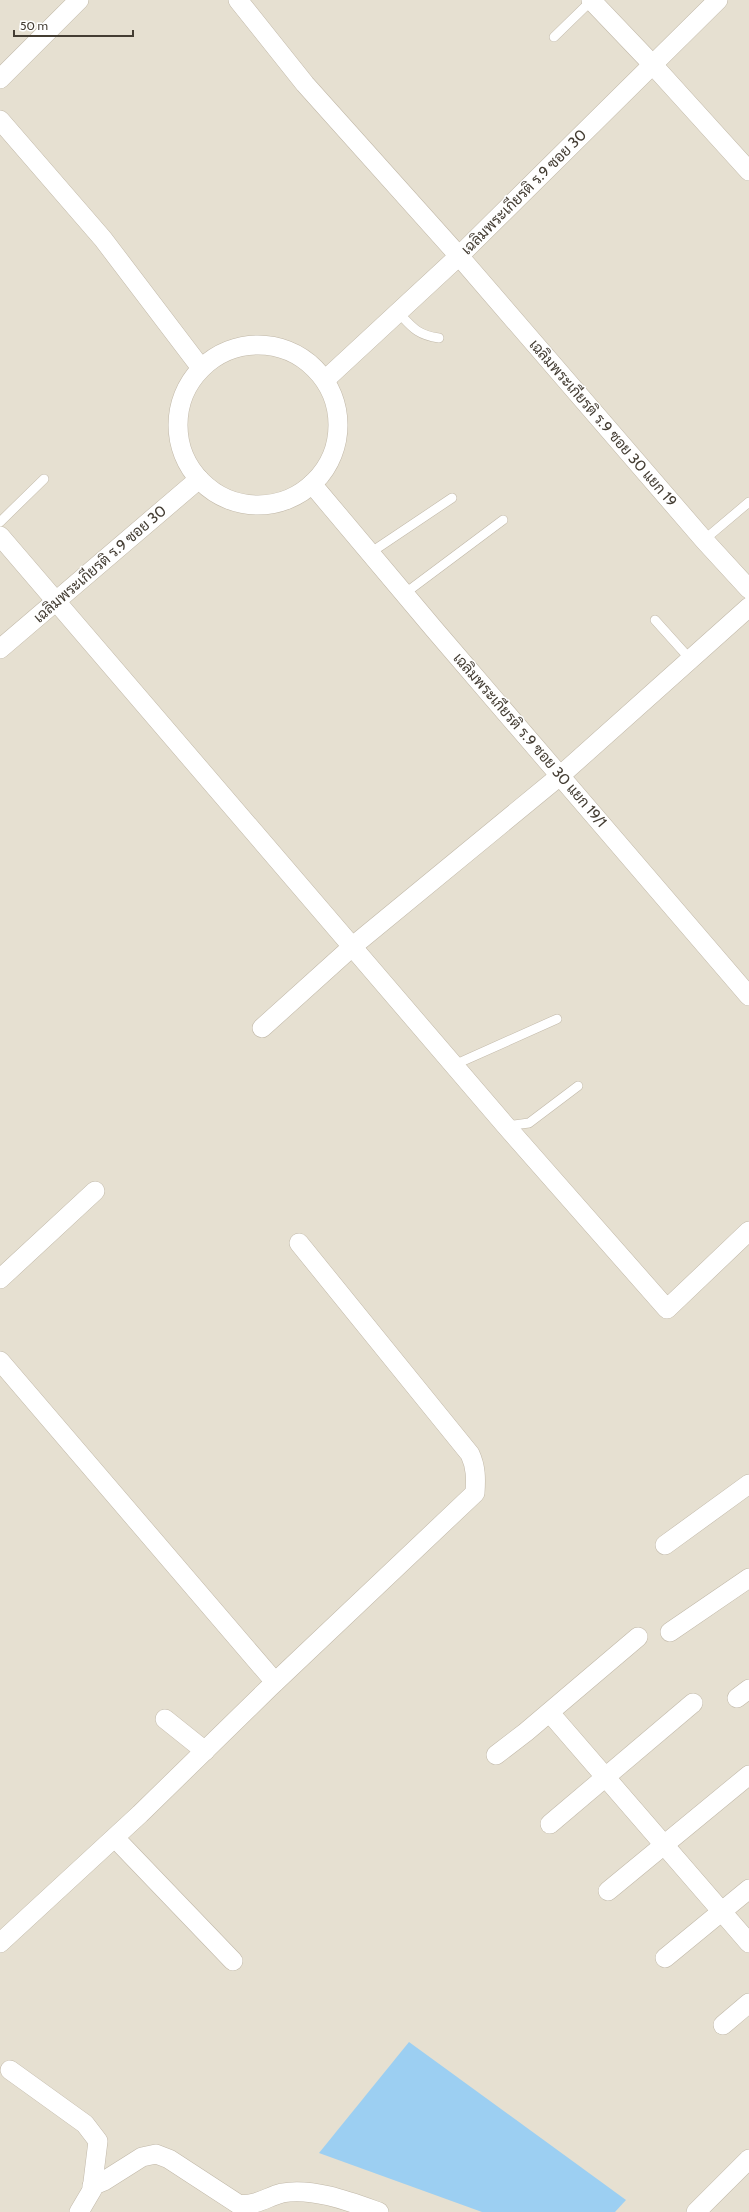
<svg xmlns="http://www.w3.org/2000/svg" width="749" height="2212" font-family="Cabin,Sarabun,sans-serif">
	<rect width="100%" height="100%" fill="#f2eee3"/>
	<rect fill="#e6e0d1" x="0" y="0" width="749" height="2212"/>
	<path fill="#9ccff2" d="M409,2042L626,2200L615,2212H482L319,2153Z"/>
	<g fill="none" stroke-linecap="round" stroke-linejoin="round">
		<g stroke="#c1b8a8" stroke-width="10">
			<g id="service">
				<path d="M554,37L591,1"/>
				<path d="M398,312C412,327 417,335 439,338"/>
				<path d="M0,522L44,479"/>
				<path d="M704,540L749,502"/>
				<path d="M370,553L452,498"/>
				<path d="M404,594L503,520"/>
				<path d="M655,620L690,659"/>
				<path d="M454,1065L557,1019"/>
				<path d="M506,1126L529,1123L578,1086"/>
			</g>
		</g>
		<g stroke="#c1b8a8" stroke-width="20">
			<g id="minor">
				<path d="M238,0L305,84L459,256L704,540L749,589"/>
				<path d="M591,0L653,65L749,171"/>
				<path d="M0,79L79,0"/>
				<path d="M0,120L103,239L201,368"/>
				<circle cx="258" cy="425" r="80"/>
				<path d="M325,380L459,256L718,0"/>
				<path d="M312,484L434,629L749,996"/>
				<path d="M0,536L506,1126L667,1309L749,1231"/>
				<path d="M0,649L199,479"/>
				<path d="M262,1028L353,946L561,775L749,607"/>
				<path d="M0,1279L95,1191"/>
				<path d="M0,1361L275,1682"/>
				<path d="M665,1545L749,1484"/>
				<path d="M670,1632L749,1578"/>
				<path d="M737,1698L749,1689"/>
				<path d="M550,1713L749,1943"/>
				<path d="M165,1719L205,1751"/>
				<path d="M496,1755L526,1732L638,1637"/>
				<path d="M550,1824L693,1703"/>
				<path d="M115,1838L233,1961"/>
				<path d="M608,1891L749,1775"/>
				<path d="M0,1943L140,1814L269,1688L475,1493C476,1478 476,1467 470,1454L299,1243"/>
				<path d="M665,1958L749,1889"/>
				<path d="M723,2025L749,2003"/>
				<path d="M10,2070L85,2124L98,2141L92,2190L79,2212"/>
				<path d="M92,2186L104,2181L142,2157L156,2154L169,2159L238,2204C254,2207 267,2197 282,2193C312,2187 351,2202 379,2212"/>
				<path d="M696,2212L749,2159"/>
			</g>
		</g>
		<use href="#service" stroke="#fff" stroke-width="9"/>
		<use href="#minor" stroke="#fff" stroke-width="19"/>
	</g>
	<g text-anchor="middle" stroke-width="3" stroke-linejoin="round" paint-order="stroke">
		<g font-size="15" fill="#443d33" stroke="#fff">
			<text transform="translate(524 192) rotate(-45)" y="5">เฉลิมพระเกียรติ ร.9 ซอย 30</text>
			<text transform="translate(603 423) rotate(49)" y="5">เฉลิมพระเกียรติ ร.9 ซอย 30 แยก 19</text>
			<text transform="translate(100 564) rotate(-41)" y="5">เฉลิมพระเกียรติ ร.9 ซอย 30</text>
			<text transform="translate(530 740) rotate(49)" y="5">เฉลิมพระเกียรติ ร.9 ซอย 30 แยก 19/1</text>
		</g>
	</g>
	<path d="M14 30v6h119v-6" fill="none" stroke="#443d33" stroke-width="2"/>
	<text x="20" y="30" font-size="12" fill="#443d33" stroke="#ffffff" stroke-width="3" paint-order="stroke">50 m</text>
</svg>
